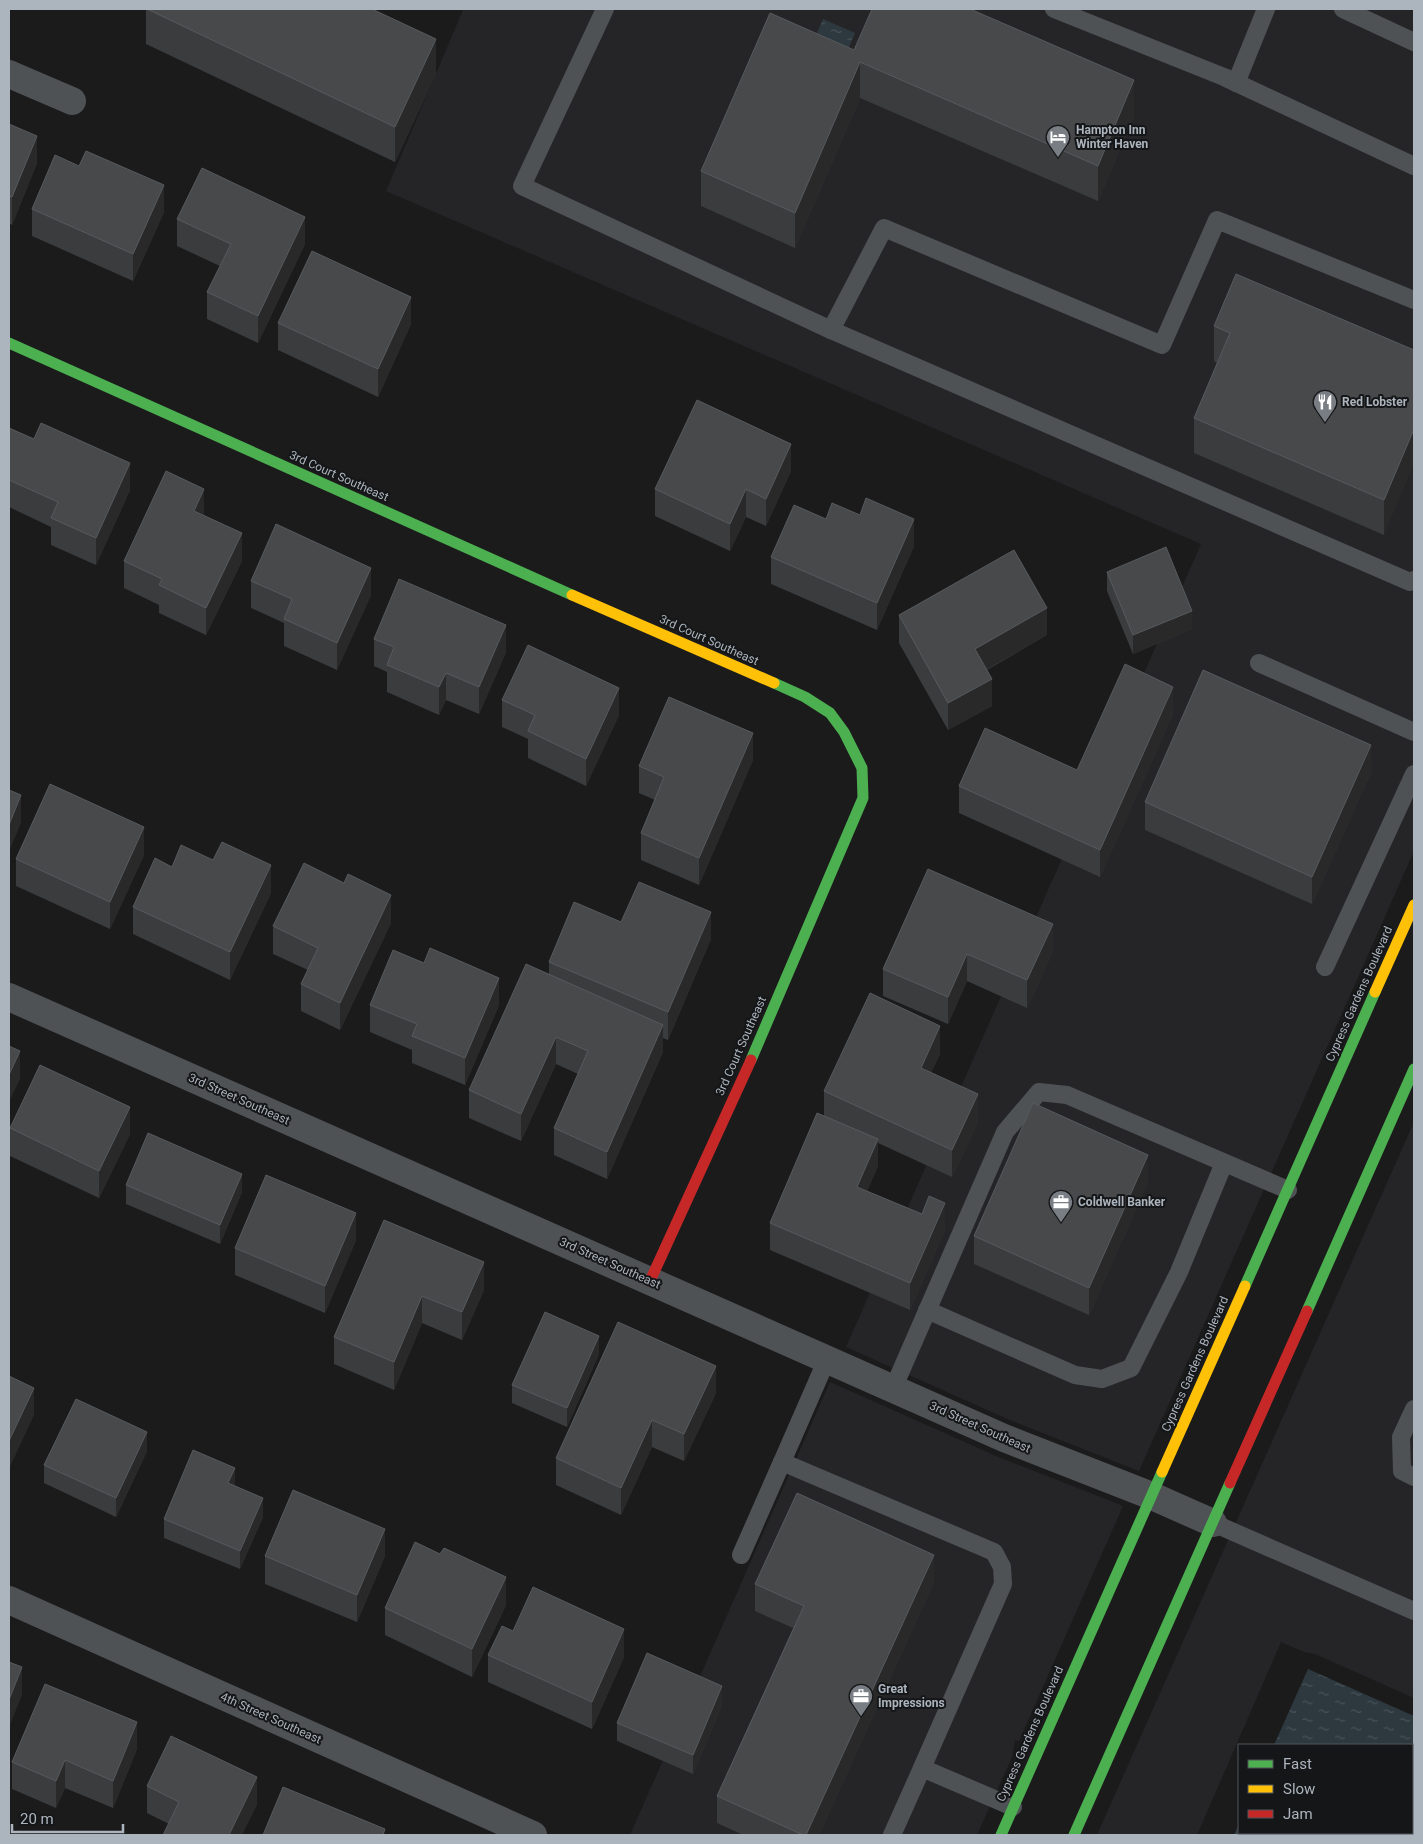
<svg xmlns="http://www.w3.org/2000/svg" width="1423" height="1844" font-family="Roboto,sans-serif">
	<defs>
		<pattern id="water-ripples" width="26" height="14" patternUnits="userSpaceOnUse" patternTransform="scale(1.25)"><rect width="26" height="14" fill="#2d393f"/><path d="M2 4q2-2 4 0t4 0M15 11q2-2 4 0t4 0" fill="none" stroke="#495359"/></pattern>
	</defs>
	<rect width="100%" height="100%" fill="#1b1b1c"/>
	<g fill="#252528">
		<path d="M466,9H1414V851L1139,1471L1012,1421L846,1347L1201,544L386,191L463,10Z"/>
		<path d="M1414,1122V1698L1315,1654L1304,1652L1281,1642L1197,1835H1097Z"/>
		<path d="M830,1382L996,1456L1123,1506L1019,1741L1015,1740L1012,1757L977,1835H630Z"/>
	</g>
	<g fill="url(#water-ripples)">
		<path d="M823,19L855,33L835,80L803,66Z"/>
		<path d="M1308,1669L1414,1716V1835H1234L1239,1824V1833H1412V1745H1274Z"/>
	</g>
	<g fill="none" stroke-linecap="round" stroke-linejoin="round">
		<g stroke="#4f5255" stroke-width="18">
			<path d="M605,9L522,186L831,330"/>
			<path d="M1054,9L1224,77L1414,166"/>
			<path d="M1343,9L1414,42"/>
			<path d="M1236,83L1266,9"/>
			<path d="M1414,300L1217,220L1162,345L884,228L831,330L1410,582L1414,580"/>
			<path d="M1259,663L1414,732"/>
			<path d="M1325,967L1414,774"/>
			<path d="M927,1310L1075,1375L1102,1379L1131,1368L1179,1272L1224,1163"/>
			<path d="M827,1359L782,1462L994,1552L1002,1567L1003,1584L922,1768"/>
			<path d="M893,1389L1005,1132L1039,1092L1067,1095L1288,1190"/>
			<path d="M1414,1409L1401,1437L1402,1471L1414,1477"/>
			<path d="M1213,1523L1414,1611"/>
			<path d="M741,1555L782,1462"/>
			<path d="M892,1835L922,1768L1013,1807"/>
		</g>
		<g stroke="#4f5255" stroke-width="28">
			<path d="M9,74L72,101"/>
			<path d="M9,997L1004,1438L1152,1496L1213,1523"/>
			<path d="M9,1600L533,1835"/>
		</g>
		<g stroke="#4caf50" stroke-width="11">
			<path d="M9,343L572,595"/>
			<path d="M751,1060L863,798L862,768L844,732L830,713L805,697L774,683"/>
			<path d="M1245,1286L1375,992"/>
			<path d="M1307,1311L1414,1069"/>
			<path d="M1001,1835L1162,1472"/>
			<path d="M1074,1835L1230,1483"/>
		</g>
		<g stroke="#ffc107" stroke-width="11">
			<path d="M572,595L774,683"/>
			<path d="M1375,992L1414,905"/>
			<path d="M1162,1472L1245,1286"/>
		</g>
		<g stroke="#c62828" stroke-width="11">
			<path d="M650,1281L751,1060"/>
			<path d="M1230,1483L1307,1311"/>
		</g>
	</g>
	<g fill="#3b3c3e">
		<path d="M146,9H375V10L436,74L395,162L146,44Z"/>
		<path d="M854,50L1134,116L1098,201L860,98L795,248L701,206V171Z"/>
		<path d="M9,124L37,163L12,225L9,223Z"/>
		<path d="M32,209L164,212L133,281L32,236Z"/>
		<path d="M177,219L305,244L258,343L207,319V292L220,266L177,246Z"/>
		<path d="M278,323L411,324L378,397L278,350Z"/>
		<path d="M1214,326L1414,350L1384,535L1194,453V418L1217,363L1214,361Z"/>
		<path d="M9,428L130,490L96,565L51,545V527L9,507Z"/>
		<path d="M791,471L766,526L746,517L730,551L655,516V489Z"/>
		<path d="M204,515L242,561L206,635L159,613V605L124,588V561Z"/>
		<path d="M826,519L914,546L877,630L771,584V557Z"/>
		<path d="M1107,572L1192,629L1133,654L1107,591Z"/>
		<path d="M251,581L371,595L337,670L284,646V623L251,608Z"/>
		<path d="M899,615L1047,635L987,670L992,706L948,730L899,643Z"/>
		<path d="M374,639L506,652L479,714L446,700L439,715L387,692V672L374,666Z"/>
		<path d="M502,700L619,715L586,786L528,758V739L502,727Z"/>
		<path d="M1173,714L1100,877L959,813V786L1077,770Z"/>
		<path d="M753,760L699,885L641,860V833L655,800L639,793V766Z"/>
		<path d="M1371,772L1312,904L1145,830V802Z"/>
		<path d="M144,855L110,929L16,886V859Z"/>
		<path d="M172,867L271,893L230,980L133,934V907Z"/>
		<path d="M928,869L1053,951L1027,1008L967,981L948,1024L883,996V969Z"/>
		<path d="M621,922L711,939L668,1040L663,1038V1052L607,1179L554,1155V1128L578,1074L556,1064L521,1141L469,1118V1090L549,974V962Z"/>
		<path d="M391,923L340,1030L301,1011V984L308,970L273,954V926Z"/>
		<path d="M370,1005H499L465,1085L412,1063V1050L370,1032Z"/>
		<path d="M940,1054L931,1072L978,1122L952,1177L878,1143V1166L867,1191L945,1230L910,1310L770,1250V1223L824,1116V1091Z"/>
		<path d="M10,1128L130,1134L99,1198L10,1156Z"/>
		<path d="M1148,1182L1089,1315L974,1264V1236Z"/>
		<path d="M126,1185L242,1192L220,1244L126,1204Z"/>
		<path d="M384,1220L484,1290L462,1340L422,1323L394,1390L334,1364V1337Z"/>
		<path d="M356,1240L325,1313L235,1275V1248Z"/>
		<path d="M599,1354L567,1427L512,1403V1385Z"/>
		<path d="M716,1393L684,1461L652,1447L621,1515L556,1485V1458Z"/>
		<path d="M147,1451L116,1517L44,1483V1465Z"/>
		<path d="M235,1486L263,1517L240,1569L164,1538V1519Z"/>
		<path d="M265,1556H385L357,1622L265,1584Z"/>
		<path d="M934,1582L819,1835H743L717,1823V1796L793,1628L755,1611V1584Z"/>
		<path d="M506,1605L472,1677L385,1635V1608Z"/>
		<path d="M513,1631L624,1657L592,1729L488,1682V1655Z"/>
		<path d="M722,1705L693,1774L617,1741V1723Z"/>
		<path d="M137,1749L113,1808L65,1788L56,1808L12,1789V1762Z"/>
		<path d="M147,1786L257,1805L169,1824L147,1813Z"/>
	</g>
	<g fill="#29292a">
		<path d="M436,39V74L395,162V127Z"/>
		<path d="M860,62V98L795,248V213Z"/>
		<path d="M1134,80V116L1098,201V166Z"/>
		<path d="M37,136V163L12,225V197Z"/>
		<path d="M164,185V212L133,281V254Z"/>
		<path d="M305,217V244L258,343V316Z"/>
		<path d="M411,297V324L378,397V369Z"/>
		<path d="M1414,429V464L1384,535V500Z"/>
		<path d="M791,444V471L766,526V499Z"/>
		<path d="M130,463V490L96,565V538Z"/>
		<path d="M204,489V517L194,511Z"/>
		<path d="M746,489V517L730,551V524Z"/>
		<path d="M914,519V546L877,630V603Z"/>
		<path d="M242,533V561L206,635V608Z"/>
		<path d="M371,568V595L337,670V643Z"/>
		<path d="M1047,608V635L975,676V649Z"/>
		<path d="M1192,611V629L1133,654V635Z"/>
		<path d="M506,625V652L479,714V687Z"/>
		<path d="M446,673V700L439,715V687Z"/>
		<path d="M992,679V706L948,730V703Z"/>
		<path d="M1173,687V714L1100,877V850Z"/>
		<path d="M619,688V715L586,786V759Z"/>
		<path d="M753,733V760L699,885V858Z"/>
		<path d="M1371,745V772L1312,904V877Z"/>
		<path d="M21,795V823L9,852V825Z"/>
		<path d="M144,827V855L110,929V902Z"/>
		<path d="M271,865V893L230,980V952Z"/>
		<path d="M391,895V923L340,1030V1003Z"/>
		<path d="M711,912V939L668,1040V1012Z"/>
		<path d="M1053,924V951L1027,1008V980Z"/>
		<path d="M967,954V981L948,1024V997Z"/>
		<path d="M499,978V1005L465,1085V1058Z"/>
		<path d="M663,1025V1052L607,1179V1152Z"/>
		<path d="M940,1026V1054L921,1095V1068Z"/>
		<path d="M556,1037V1064L521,1141V1114Z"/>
		<path d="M20,1051V1079L9,1102V1075Z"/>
		<path d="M978,1094V1122L952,1177V1150Z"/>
		<path d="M130,1107V1134L99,1198V1171Z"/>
		<path d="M878,1139V1166L857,1214V1187Z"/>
		<path d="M1148,1155V1182L1089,1315V1288Z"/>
		<path d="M242,1174V1192L220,1244V1225Z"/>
		<path d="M945,1203V1230L910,1310V1283Z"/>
		<path d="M356,1213V1240L325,1313V1286Z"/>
		<path d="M484,1262V1290L462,1340V1312Z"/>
		<path d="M422,1296V1323L394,1390V1362Z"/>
		<path d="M599,1336V1354L567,1427V1408Z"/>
		<path d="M716,1366V1393L684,1461V1434Z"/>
		<path d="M34,1388V1415L9,1469V1441Z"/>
		<path d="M652,1420V1447L621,1515V1488Z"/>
		<path d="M147,1432V1451L116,1517V1498Z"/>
		<path d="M235,1468V1486L228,1483Z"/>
		<path d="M263,1498V1517L240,1569V1551Z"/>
		<path d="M385,1529V1556L357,1622V1595Z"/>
		<path d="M934,1555V1582L819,1835H806Z"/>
		<path d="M506,1577V1605L472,1677V1649Z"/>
		<path d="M624,1629V1657L592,1729V1702Z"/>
		<path d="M22,1667V1695L9,1727V1700Z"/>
		<path d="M722,1686V1705L693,1774V1755Z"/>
		<path d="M137,1722V1749L113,1808V1781Z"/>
		<path d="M65,1760V1788L56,1808V1781Z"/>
		<path d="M257,1777V1805L242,1835H229Z"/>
	</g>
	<g fill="#48494b" stroke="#575a5d">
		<path d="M147,9H375L374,10L436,39L395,127Z"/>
		<path d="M872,9H970L1134,80L1098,166L860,62L795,213L701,171L770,13L854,50Z"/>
		<path d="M9,124L37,136L12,197L9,196Z"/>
		<path d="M86,151L164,185L133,254L32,209L55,155L79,166Z"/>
		<path d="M202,168L305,217L258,316L207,292L231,244L177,219Z"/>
		<path d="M312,251L411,297L378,369L278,323Z"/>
		<path d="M1236,274L1414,350V429L1384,500L1194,418L1230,333L1214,326Z"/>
		<path d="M697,400L791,444L766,499L746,489L730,524L655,489Z"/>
		<path d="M41,423L130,463L96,538L51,518L58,502L9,480V428L34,439Z"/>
		<path d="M166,471L204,489L194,511L242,533L206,608L159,585L162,579L124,561Z"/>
		<path d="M866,498L914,519L877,603L771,557L794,505L826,519L832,503L860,515Z"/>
		<path d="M276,524L371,568L337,643L284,619L292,599L251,581Z"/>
		<path d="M1166,547L1192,611L1133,635L1107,572Z"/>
		<path d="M1014,550L1047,608L975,649L992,679L948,703L899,615Z"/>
		<path d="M399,579L506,625L479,687L446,673L439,687L387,665L394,647L374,639Z"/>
		<path d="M528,645L619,688L586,759L528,731L535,715L502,700Z"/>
		<path d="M1125,664L1173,687L1100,850L959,786L985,728L1077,770Z"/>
		<path d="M1203,670L1371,745L1312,877L1145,802Z"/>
		<path d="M669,697L753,733L699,858L641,833L664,777L639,766Z"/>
		<path d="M50,784L144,827L110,902L16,859Z"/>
		<path d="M9,790L21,795L9,825Z"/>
		<path d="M222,842L271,865L230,952L133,907L155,858L172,867L181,845L213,860Z"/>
		<path d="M304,863L344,883L348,874L391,895L340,1003L301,984L318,948L273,926Z"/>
		<path d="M928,869L1053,924L1027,980L967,954L948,997L883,969Z"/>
		<path d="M639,882L711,912L668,1012L549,962L574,902L621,922Z"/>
		<path d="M430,948L499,978L465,1058L412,1036L417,1024L370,1005L393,950L424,963Z"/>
		<path d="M526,964L663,1025L607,1152L554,1128L588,1051L556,1037L521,1114L469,1090Z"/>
		<path d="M870,993L940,1026L921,1068L978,1094L952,1150L824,1091Z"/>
		<path d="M9,1046L20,1051L9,1075Z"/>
		<path d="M40,1065L130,1107L99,1171L10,1128Z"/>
		<path d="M1033,1103L1148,1155L1089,1288L974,1236Z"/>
		<path d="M817,1113L878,1139L857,1187L922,1214L929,1196L945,1203L910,1283L770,1223Z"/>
		<path d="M148,1133L242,1174L220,1225L126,1185Z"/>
		<path d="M266,1175L356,1213L325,1286L235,1248Z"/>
		<path d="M384,1220L484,1262L462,1312L422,1296L394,1362L334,1337Z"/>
		<path d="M545,1312L599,1336L567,1408L512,1385Z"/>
		<path d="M618,1322L716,1366L684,1434L652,1420L621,1488L556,1458Z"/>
		<path d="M9,1376L34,1388L9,1441Z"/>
		<path d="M76,1399L147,1432L116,1498L44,1465Z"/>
		<path d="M193,1450L235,1468L228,1483L263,1498L240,1551L164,1519Z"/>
		<path d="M293,1490L385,1529L357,1595L265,1556Z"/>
		<path d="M797,1493L934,1555L806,1835H803L717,1796L804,1606L755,1584Z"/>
		<path d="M415,1542L440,1554L444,1548L506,1577L472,1649L385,1608Z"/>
		<path d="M533,1587L624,1629L592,1702L488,1655L502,1626L513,1631Z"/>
		<path d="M647,1653L722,1686L693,1755L617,1723Z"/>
		<path d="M9,1662L22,1667L9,1700Z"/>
		<path d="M45,1684L137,1722L113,1781L65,1760L56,1781L12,1762Z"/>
		<path d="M171,1736L257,1777L229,1835H163L179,1802L147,1786Z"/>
		<path d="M283,1787L385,1829L383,1835H263Z"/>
	</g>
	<defs>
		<g id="hotel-pin" transform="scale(1.25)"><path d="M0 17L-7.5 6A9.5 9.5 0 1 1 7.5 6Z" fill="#797e85" stroke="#151618"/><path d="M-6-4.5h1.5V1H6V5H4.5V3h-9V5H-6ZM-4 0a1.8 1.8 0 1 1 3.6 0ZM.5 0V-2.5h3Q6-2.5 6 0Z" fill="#fff"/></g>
		<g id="restaurant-pin" transform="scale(1.25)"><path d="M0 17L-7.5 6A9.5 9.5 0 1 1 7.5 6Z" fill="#797e85" stroke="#151618"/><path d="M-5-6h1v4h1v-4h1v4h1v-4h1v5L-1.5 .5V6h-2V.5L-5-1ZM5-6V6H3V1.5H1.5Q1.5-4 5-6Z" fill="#fff"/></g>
		<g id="office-pin" transform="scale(1.25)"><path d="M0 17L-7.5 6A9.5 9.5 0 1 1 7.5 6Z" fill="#797e85" stroke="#151618"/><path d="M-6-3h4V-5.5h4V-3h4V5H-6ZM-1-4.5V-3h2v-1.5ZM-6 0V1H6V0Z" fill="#fff"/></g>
	</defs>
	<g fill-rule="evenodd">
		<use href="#hotel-pin" x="1058" y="137"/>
		<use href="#restaurant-pin" x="1325" y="402"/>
		<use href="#office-pin" x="1061" y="1202"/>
		<use href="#office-pin" x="861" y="1696"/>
	</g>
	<g text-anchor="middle" stroke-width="4" stroke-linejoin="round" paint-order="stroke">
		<g font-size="12" font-weight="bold" fill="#acb4bd" stroke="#151618" text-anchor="start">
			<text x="1076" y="134">Hampton Inn<tspan x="1076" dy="14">Winter Haven</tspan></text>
			<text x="1342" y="406">Red Lobster</text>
			<text x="1078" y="1206">Coldwell Banker</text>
			<text x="878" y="1693">Great<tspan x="878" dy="14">Impressions</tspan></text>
		</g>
		<g font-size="12" fill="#acb4bd" stroke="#151618">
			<text transform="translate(339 476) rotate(24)" y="4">3rd Court Southeast</text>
			<text transform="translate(709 640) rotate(24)" y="4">3rd Court Southeast</text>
			<text transform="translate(1359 994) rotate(-66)" y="4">Cypress Gardens Boulevard</text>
			<text transform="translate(741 1046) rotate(-66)" y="4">3rd Court Southeast</text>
			<text transform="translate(239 1099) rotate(24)" y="4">3rd Street Southeast</text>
			<text transform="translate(610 1263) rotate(24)" y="4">3rd Street Southeast</text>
			<text transform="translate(1195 1364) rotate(-66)" y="4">Cypress Gardens Boulevard</text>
			<text transform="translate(980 1427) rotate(24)" y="4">3rd Street Southeast</text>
			<text transform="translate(271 1718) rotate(24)" y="4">4th Street Southeast</text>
			<text transform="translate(1030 1734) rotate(-66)" y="4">Cypress Gardens Boulevard</text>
		</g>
	</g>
	<rect width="1423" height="1844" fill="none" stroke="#acb4bd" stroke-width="20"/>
	<rect x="1238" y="1744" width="175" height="90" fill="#151618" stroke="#51555a"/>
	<rect x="1248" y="1760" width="25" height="8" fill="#4caf50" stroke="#51555a"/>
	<text x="1283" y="1769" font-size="15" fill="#acb4bd">Fast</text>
	<rect x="1248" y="1785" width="25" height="8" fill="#ffc107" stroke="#51555a"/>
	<text x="1283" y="1794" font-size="15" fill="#acb4bd">Slow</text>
	<rect x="1248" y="1810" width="25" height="8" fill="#c62828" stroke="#51555a"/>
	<text x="1283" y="1819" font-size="15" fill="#acb4bd">Jam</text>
	<path d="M12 1824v8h111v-8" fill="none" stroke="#acb4bd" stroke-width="2.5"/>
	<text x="20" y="1824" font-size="15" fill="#acb4bd" stroke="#151618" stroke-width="4" paint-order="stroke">20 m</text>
</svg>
